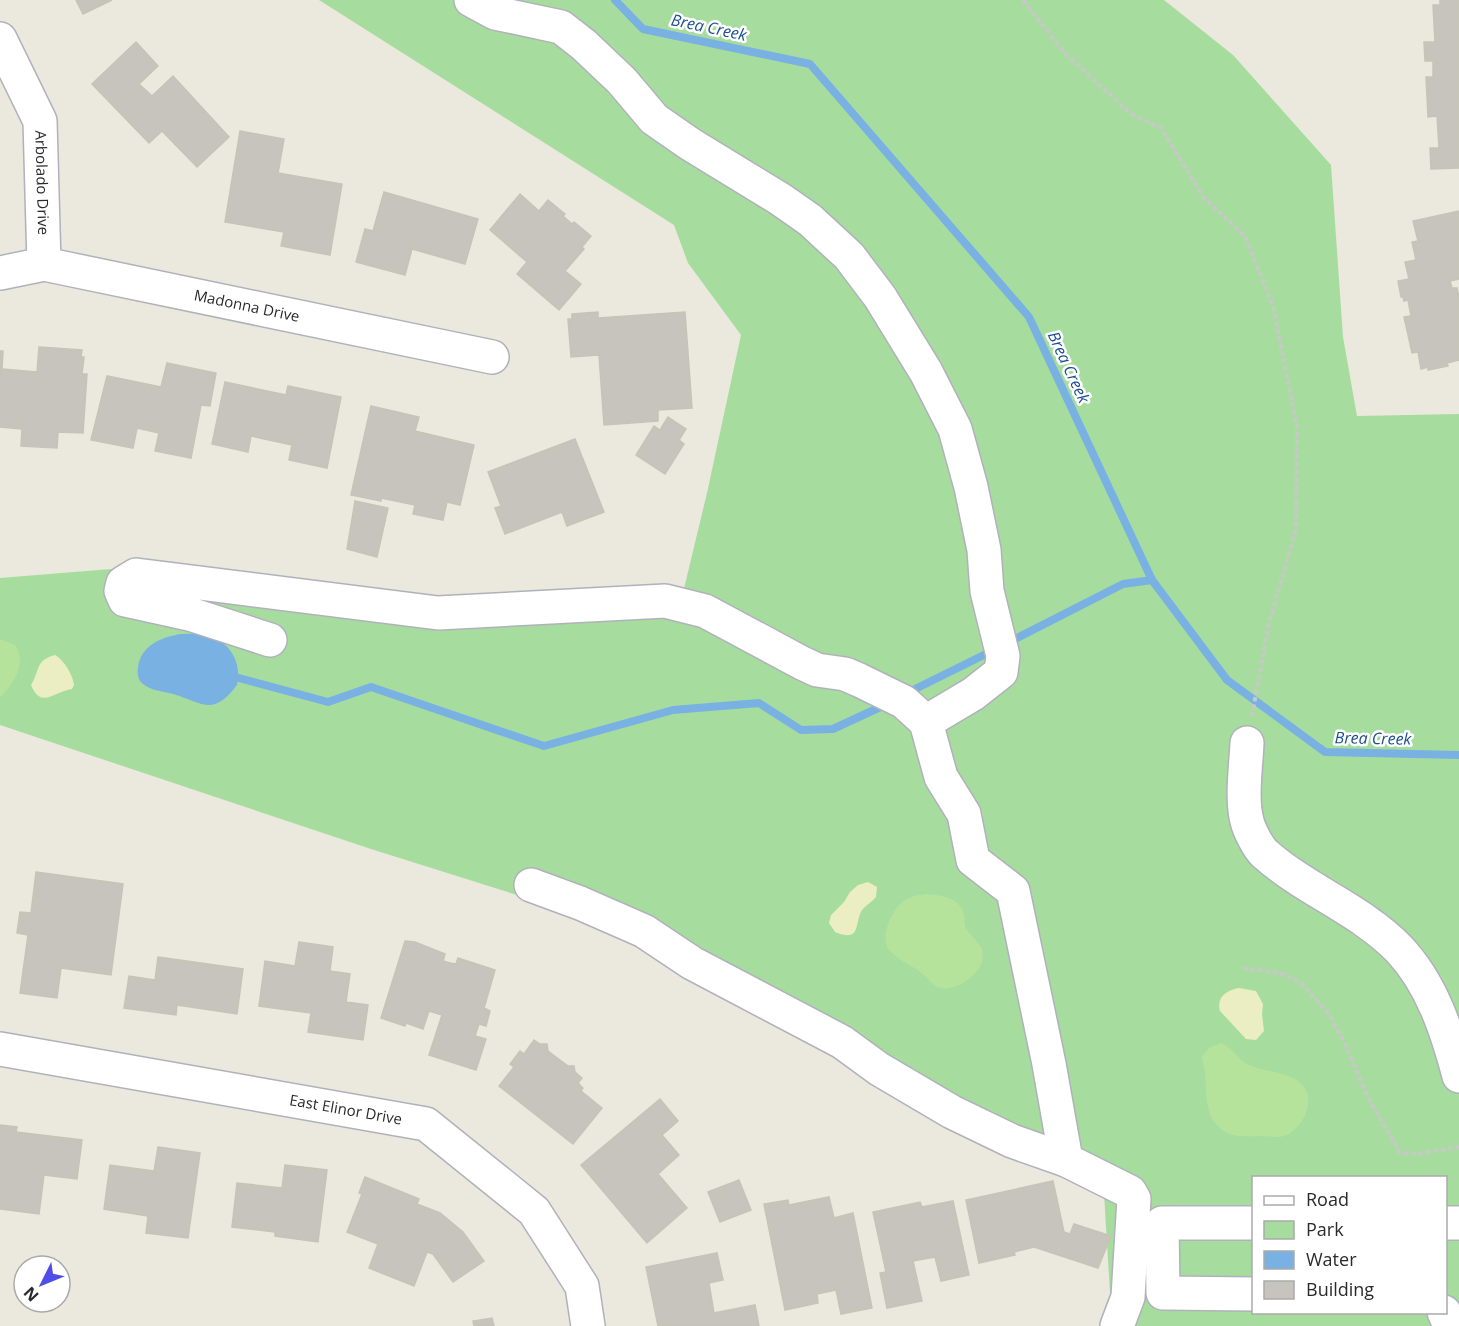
<svg xmlns="http://www.w3.org/2000/svg" width="1459" height="1326" font-family="'Open Sans',sans-serif">
	<rect width="100%" height="100%" fill="#ebe8dd"/>
	<path fill="#a7dc9f" fill-rule="evenodd" d="M319,0H1164L1233,55L1331,165L1343,337L1357,416L1459,414V1326H1112L1104,1193L609,924L371,849L0,725V578L111,569L440,610L682,597L707,493L741,335L688,263L674,225ZM1254,1178H1446V1312H1254Z"/>
	<g fill="#ebedc3">
		<path d="M55,655C64,660 73,675 74,685L72,689C55,691 41,710 31,685C40,671 35,660 55,655Z"/>
		<path d="M868,882L877,887L876,897C872,902 866,905 862,910C854,923 862,943 835,932L829,923L831,915L844,902L850,892L858,885Z"/>
		<path d="M1239,988L1256,991L1263,1004L1262,1014L1264,1031L1256,1040L1246,1039L1220,1011C1216,997 1227,990 1239,988Z"/>
	</g>
	<g fill="#b5e39b">
		<path d="M0,639L15,645C27,662 14,685 0,697Z"/>
		<path d="M926,894C940,895 960,897 964,914C965,919 964,923 966,928C970,936 979,941 982,950C988,971 957,992 940,988C934,986 931,982 926,977C916,967 902,962 892,953C877,941 891,910 904,901C911,896 919,895 926,894Z"/>
		<path d="M1221,1043C1233,1047 1237,1060 1249,1065C1266,1073 1292,1071 1304,1087C1316,1103 1301,1130 1284,1136C1277,1138 1269,1136 1261,1136C1246,1136 1230,1139 1218,1126C1204,1112 1207,1092 1205,1074C1205,1068 1202,1063 1202,1056L1209,1048Z"/>
	</g>
	<path fill="#7ab1e3" d="M181,634C191,634 202,633 210,636C231,643 242,664 237,685C213,717 203,703 173,694C163,691 151,691 143,684C138,680 137,674 138,667C141,645 162,637 181,634Z"/>
	<g fill="none" stroke-linecap="round" stroke-linejoin="round">
		<g stroke="#7ab1e3" stroke-width="8">
			<path d="M615,0L643,29L810,64L1029,317L1152,580L1227,680L1325,752L1459,755"/>
			<path d="M1007,643L1123,584L1152,580"/>
			<path d="M239,678L328,702L371,687L544,746L673,710L759,703L801,730L833,729L889,703"/>
			<path d="M905,694L996,649"/>
		</g>
	</g>
	<g fill="#c6c4bd" stroke="#c6c4b7" stroke-width="1.5">
		<path d="M76,0H112L83,14Z"/>
		<path d="M1440,0H1459V168L1431,169L1430,148H1439L1437,116L1428,117L1426,77H1433V61H1425L1424,42H1435L1433,5H1440Z"/>
		<path d="M136,42L158,66L139,84L152,96L173,76L229,137L197,167L162,131L149,143L92,84Z"/>
		<path d="M240,131L284,139L278,173L342,184L330,255L281,246L284,232L225,222Z"/>
		<path d="M384,192L478,219L465,264L412,249L405,275L356,262L365,229L373,231Z"/>
		<path d="M520,194L539,211L548,200L565,214L563,216L572,224L574,222L591,236L582,247L584,249L565,271L581,284L559,310L517,274L527,262L490,230Z"/>
		<path d="M1459,211V279L1450,281L1452,288H1457L1459,297V360L1447,363L1448,366L1428,370V367L1421,369L1418,352L1412,353L1404,317L1411,316L1408,300L1404,301L1403,297H1401L1398,281L1409,279L1405,262L1416,260L1412,242L1418,241L1413,221Z"/>
		<path d="M598,312V318L685,312L692,408L658,410V421L604,425L599,355L571,357L568,319H572V314Z"/>
		<path d="M39,347L82,350L81,357H84L82,374H87L83,433L58,432L57,448L21,446L22,429L0,427V351H3L2,369L37,372Z"/>
		<path d="M167,363L216,373L210,406L201,405L191,458L155,451L159,433L137,428L133,448L91,440L107,376L161,387Z"/>
		<path d="M225,382L286,395L288,386L341,397L327,468L289,460L292,445L251,436L248,452L212,444Z"/>
		<path d="M371,406L419,417L415,431L474,445L460,505L447,502L443,520L413,514L415,505L381,498V501L351,495Z"/>
		<path d="M668,417L686,429L679,440L684,444L665,474L636,455L654,426L660,430Z"/>
		<path d="M575,439L604,512L567,526L562,512L505,534L495,508L501,506L488,472Z"/>
		<path d="M355,501L388,508L377,557L347,549Z"/>
		<path d="M36,872L123,884L111,975L61,968L57,998L20,993L28,935L17,933L20,912L31,913Z"/>
		<path d="M405,941L415,942L445,954L443,961L450,963L456,964L458,958L495,970L484,1008L490,1011L486,1026L479,1024L475,1036L486,1039L476,1070L429,1055L442,1015L429,1011L423,1029L406,1023L405,1026L381,1018Z"/>
		<path d="M299,942L333,947L330,971L350,974L346,1002L368,1005L363,1040L308,1032L311,1013L259,1006L265,961L295,966Z"/>
		<path d="M158,957L243,969L237,1014L177,1005L176,1015L124,1008L129,976L155,980Z"/>
		<path d="M534,1040L540,1044H547L548,1051L568,1066H574L575,1072L582,1078L578,1083L583,1088L581,1091L602,1108L573,1144L499,1086L514,1067L510,1064L520,1051L524,1054Z"/>
		<path d="M660,1099L678,1121L662,1135L679,1155L658,1174L687,1208L647,1243L581,1165Z"/>
		<path d="M0,1125L17,1127L16,1132L82,1140L77,1179L44,1175L39,1214L0,1209Z"/>
		<path d="M158,1147L200,1153L188,1238L146,1233L148,1216L104,1209L110,1165L154,1171Z"/>
		<path d="M285,1165L327,1170L318,1242L275,1236V1232L232,1227L237,1183L282,1188Z"/>
		<path d="M365,1177L419,1199L417,1204L440,1213L463,1232L484,1261L453,1282L433,1254L427,1252L414,1286L369,1268L378,1244L347,1232L362,1194L359,1193Z"/>
		<path d="M739,1180L751,1210L720,1222L708,1192Z"/>
		<path d="M1053,1181L1064,1232L1070,1234L1074,1224L1111,1236L1098,1268L1034,1247L1014,1252L1015,1255L979,1263L966,1200Z"/>
		<path d="M829,1197L834,1218L853,1213L872,1308L841,1314L836,1290L817,1294L818,1303L785,1310L764,1204L788,1200L789,1205Z"/>
		<path d="M953,1201L969,1275L941,1281L935,1257L913,1261L922,1301L887,1308L880,1273L886,1272L873,1212L920,1202L922,1207Z"/>
		<path d="M717,1253L723,1280L709,1283L714,1313L755,1305L759,1326H658L646,1267Z"/>
		<path d="M492,1318L494,1326H474L473,1321Z"/>
	</g>
	<g fill="none" stroke-linecap="round" stroke-linejoin="round">
		<g stroke="#b1b1bc" stroke-width="36">
			<g id="minor">
				<path d="M471,0L495,13L561,27L584,45L622,81L654,119L690,144L780,199L810,220L849,256L880,297L926,372L955,429L971,487L984,550L987,591L1003,656L1001,672L973,694L926,722"/>
				<path id="s1" d="M0,39L40,121L44,264"/>
				<path id="s2" d="M0,273L44,264L492,357"/>
				<path d="M270,640L193,615L125,600L121,591L123,583L136,575L438,613L665,601L705,611L802,663L817,670L845,674L859,680L904,702L926,722L941,777L964,814L973,860L1013,891L1049,1064L1066,1160L1130,1192L1134,1199L1128,1297L1117,1326"/>
				<path d="M1247,743C1246,766 1241,799 1247,821C1249,830 1258,847 1264,853C1305,890 1360,909 1399,949C1432,984 1447,1031 1459,1076"/>
				<path d="M531,885L580,903L644,931L692,963L842,1042L879,1069L952,1112L1012,1141L1066,1160"/>
				<path id="s3" d="M0,1049L426,1124L534,1211L582,1286L588,1326"/>
				<path d="M1254,1223H1162L1163,1293L1254,1294"/>
				<path d="M1446,1223H1459"/>
				<path d="M1444,1312L1450,1326"/>
			</g>
		</g>
		<g stroke="#c8c8c8" stroke-width="4" stroke-dasharray="4.5 3" stroke-linecap="butt">
			<path d="M1023,0L1064,52L1097,83L1131,114L1161,128L1204,198L1245,236L1273,306L1297,427L1296,529L1268,627L1252,716"/>
			<path d="M1243,968L1283,974L1301,983L1329,1014L1347,1048L1367,1096L1400,1153L1416,1154L1459,1147"/>
		</g>
		<use href="#minor" stroke="#fff" stroke-width="33"/>
	</g>
	<g text-anchor="middle" stroke-width="5" stroke-linejoin="round" paint-order="stroke">
		<g font-size="15" fill="#2a2a2a" stroke="#fff">
			<text dy="5" stroke="none"><textPath href="#s1" startOffset="153">Arbolado Drive</textPath></text>
			<text dy="5" stroke="none"><textPath href="#s2" startOffset="252">Madonna Drive</textPath></text>
			<text dy="5" stroke="none"><textPath href="#s3" startOffset="351">East Elinor Drive</textPath></text>
		</g>
		<g font-size="16" font-style="italic" fill="#1a4e8e" stroke="#fff">
			<text transform="translate(709 27) rotate(12)" y="6">Brea Creek</text>
			<text transform="translate(1069 367) rotate(65)" y="6">Brea Creek</text>
			<text transform="translate(1373 738) rotate(1)" y="6">Brea Creek</text>
		</g>
	</g>
	<rect x="1252" y="1176" width="195" height="138" fill="#ffffff" stroke="#aaaaaa" stroke-width="1.5"/>
	<rect x="1264" y="1196" width="30" height="9" fill="#ffffff" stroke="#aaaaaa" stroke-width="1.5"/>
	<text x="1306" y="1206" font-size="18" fill="#2a2a2a">Road</text>
	<rect x="1264" y="1221" width="30" height="18" fill="#a7dc9f" stroke="#aaaaaa" stroke-width="1.5"/>
	<text x="1306" y="1236" font-size="18" fill="#2a2a2a">Park</text>
	<rect x="1264" y="1251" width="30" height="18" fill="#7ab1e3" stroke="#aaaaaa" stroke-width="1.5"/>
	<text x="1306" y="1266" font-size="18" fill="#2a2a2a">Water</text>
	<rect x="1264" y="1281" width="30" height="18" fill="#c6c4bd" stroke="#aaaaaa" stroke-width="1.5"/>
	<text x="1306" y="1296" font-size="18" fill="#2a2a2a">Building</text>
	<g transform="translate(42 1284) rotate(227)"><circle r="28" fill="#ffffff" stroke="#aaaaaa" stroke-width="1.5"/>
	<path d="M0-4.5L10 22L0 15L-10 22Z" fill="#504ce9"/>
	<text y="-9" font-size="16" font-weight="bold" text-anchor="middle" fill="#2a2a2a">N</text>
	</g>
</svg>
